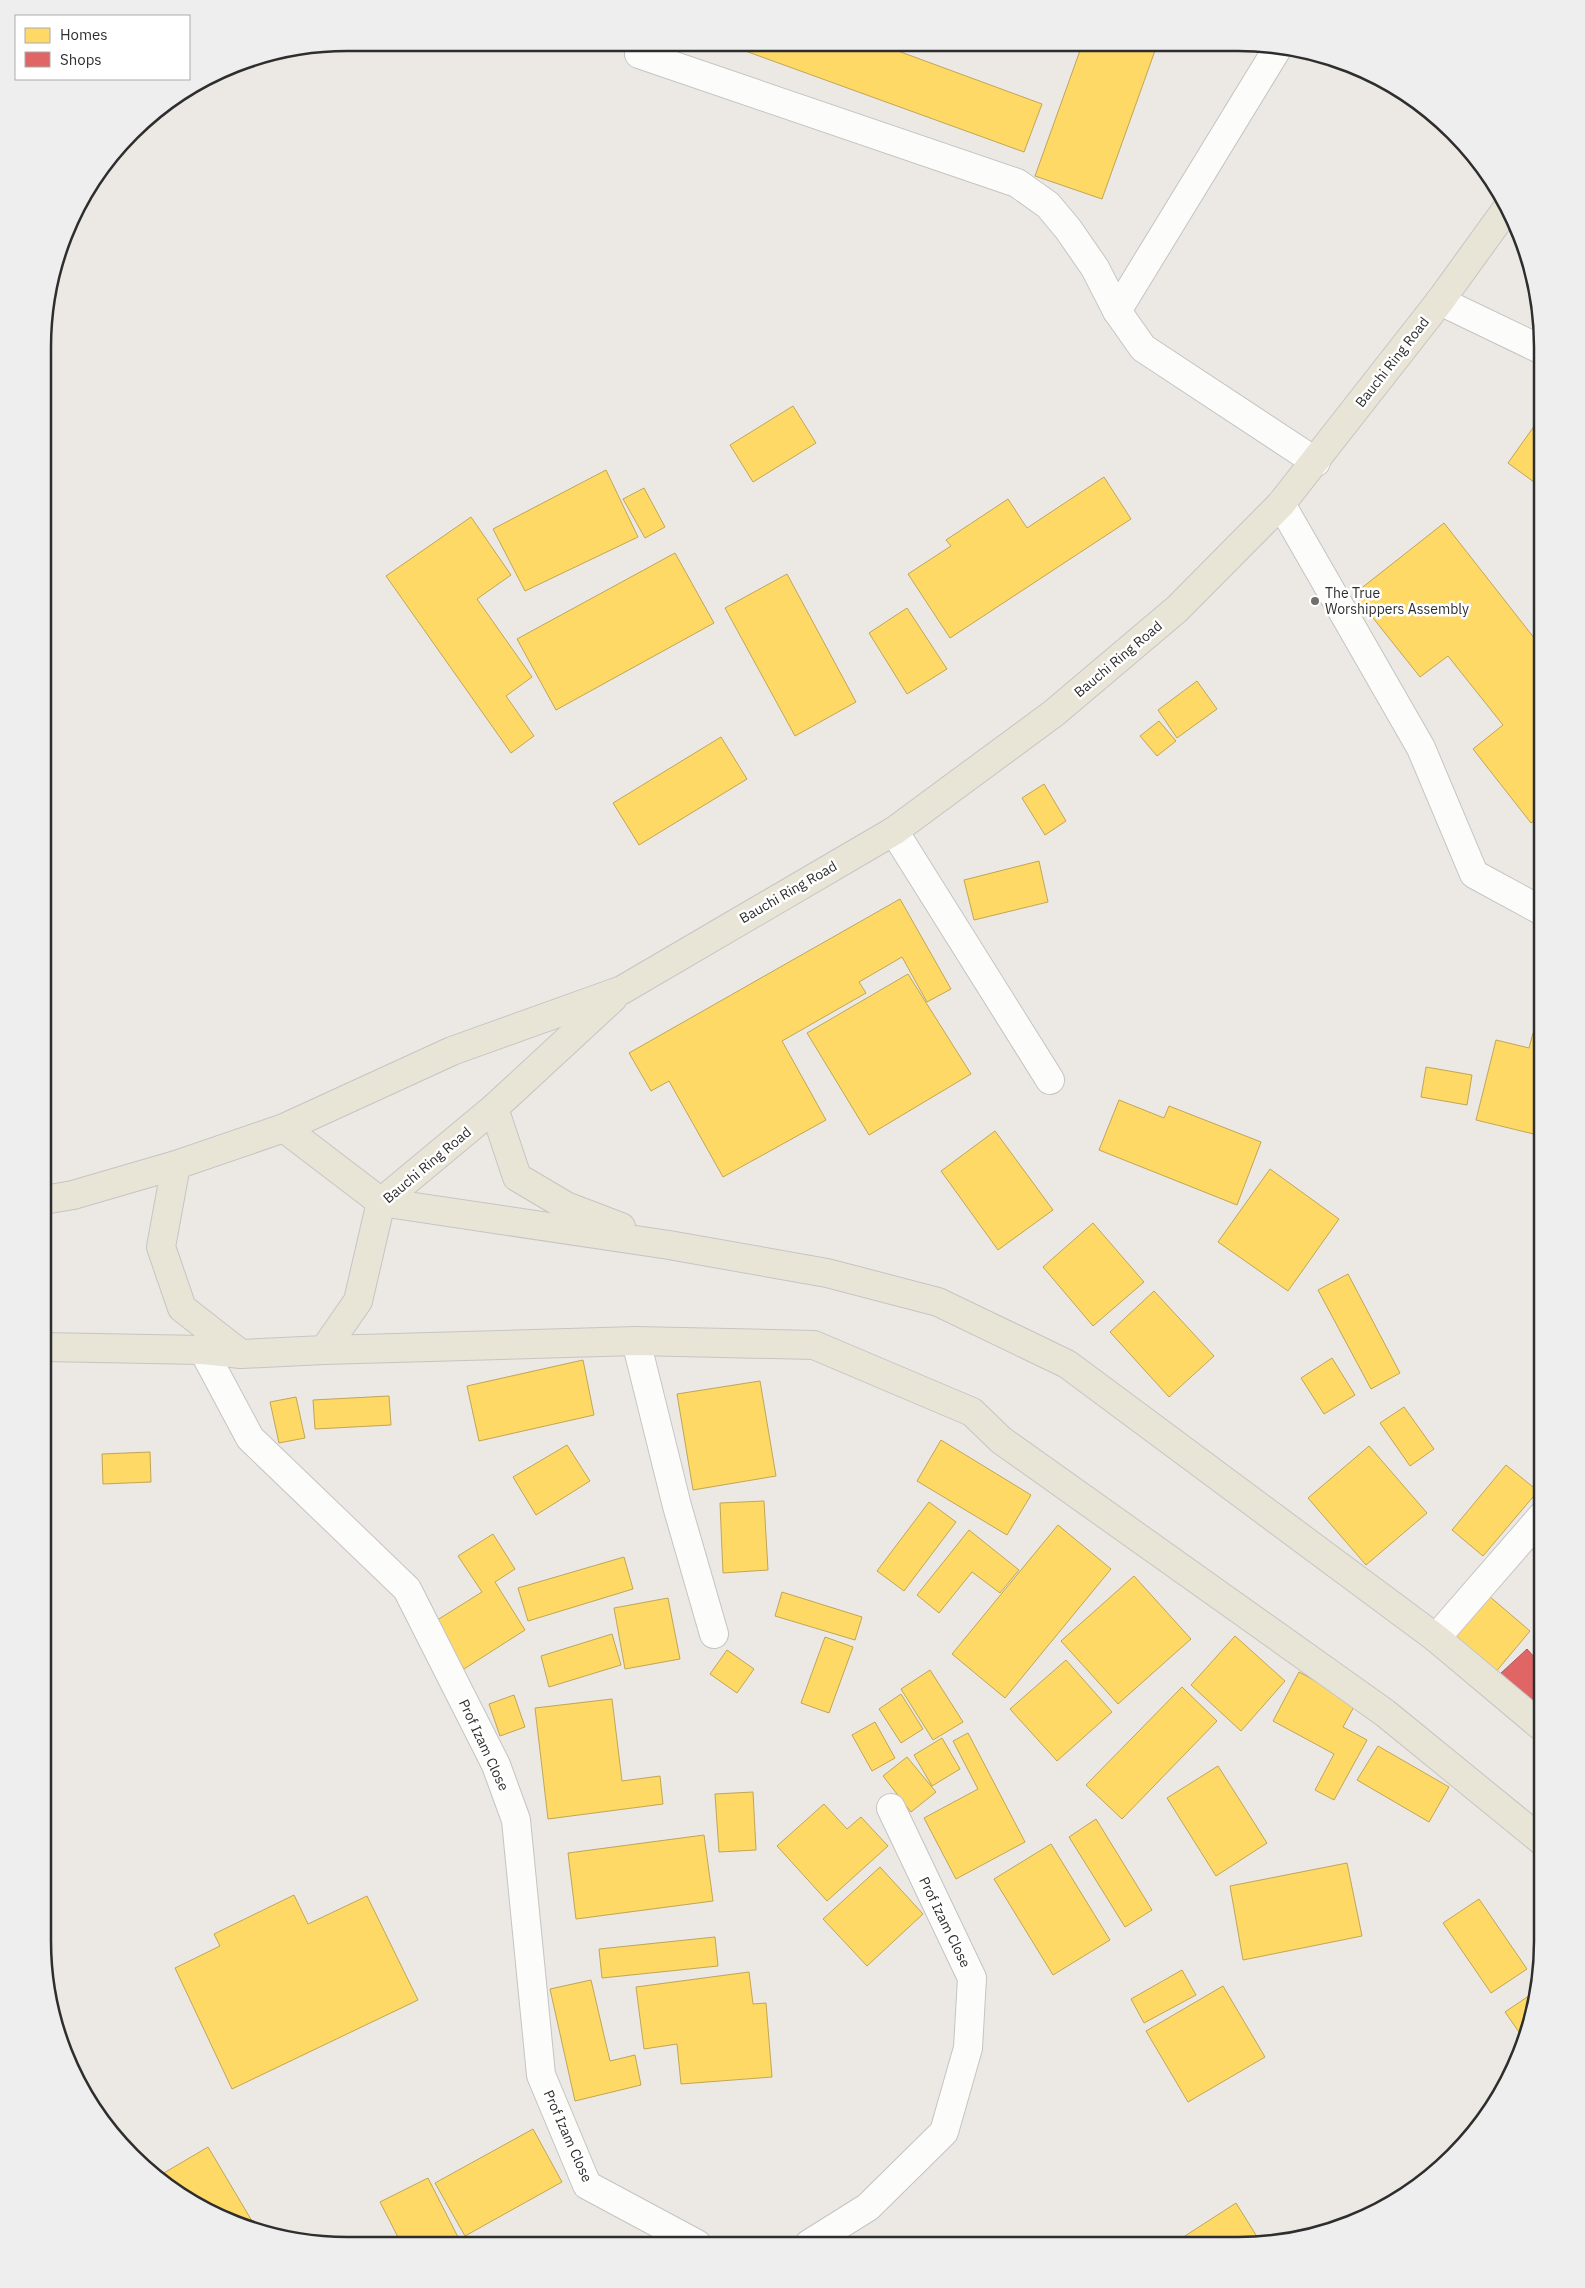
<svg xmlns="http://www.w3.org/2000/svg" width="1585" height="2288" font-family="'IBM Plex Sans',sans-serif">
	<rect width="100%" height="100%" fill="#ece8e4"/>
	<g fill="#ffd966" stroke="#c0a655">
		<path d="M726,44H879L1042,104L1024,152Z"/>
		<path d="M1082,45H1157L1102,199L1035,176Z"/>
		<path d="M793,406L816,443L753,482L730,445Z"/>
		<path d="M1542,415V488L1508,463Z"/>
		<path d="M606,470L638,537L525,591L493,529Z"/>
		<path d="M1104,477L1131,519L950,638L908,574L951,546L946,540L1008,499L1027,528Z"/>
		<path d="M644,488L665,527L645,538L623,499Z"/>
		<path d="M471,517L511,575L477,599L532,677L506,696L534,736L511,753L386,576Z"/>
		<path d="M1444,523L1542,648V771L1540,772L1542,775V814L1531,823L1473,749L1503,725L1448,656L1420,677L1354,594Z"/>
		<path d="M675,553L714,623L556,710L517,639Z"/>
		<path d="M787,574L856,702L795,736L725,608Z"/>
		<path d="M907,608L947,669L907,694L869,633Z"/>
		<path d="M1197,681L1217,709L1177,738L1158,710Z"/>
		<path d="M1159,721L1176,741L1157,756L1140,736Z"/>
		<path d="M721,737L747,779L639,845L613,803Z"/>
		<path d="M1044,784L1066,821L1045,835L1022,798Z"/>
		<path d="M1039,861L1048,902L974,920L964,880Z"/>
		<path d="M900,899L951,989L927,1002L902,957L859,982L866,993L782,1041L826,1120L723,1177L669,1081L651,1091L629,1053Z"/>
		<path d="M908,974L971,1074L869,1135L807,1033Z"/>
		<path d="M1533,1033L1542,1035V1136L1476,1120L1496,1040L1529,1048Z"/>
		<path d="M1426,1067L1472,1075L1467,1105L1421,1097Z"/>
		<path d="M1119,1100L1164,1118L1169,1106L1261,1142L1237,1205L1099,1150Z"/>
		<path d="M995,1131L1053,1210L998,1250L941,1171Z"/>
		<path d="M1270,1169L1339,1219L1288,1291L1218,1242Z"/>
		<path d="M1093,1223L1144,1282L1093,1326L1043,1267Z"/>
		<path d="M1348,1274L1400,1373L1371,1389L1318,1290Z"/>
		<path d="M1154,1291L1214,1356L1169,1397L1110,1332Z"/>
		<path d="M1332,1358L1355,1395L1324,1414L1301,1378Z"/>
		<path d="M583,1360L594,1415L479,1441L467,1386Z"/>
		<path d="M760,1381L776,1476L693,1490L677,1394Z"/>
		<path d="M389,1396L391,1425L315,1429L313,1400Z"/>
		<path d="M296,1397L305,1438L279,1443L270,1402Z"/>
		<path d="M1404,1407L1434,1449L1410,1466L1380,1423Z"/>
		<path d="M941,1440L1031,1495L1007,1535L917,1481Z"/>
		<path d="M567,1445L590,1481L536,1515L513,1477Z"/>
		<path d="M1369,1446L1427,1513L1366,1565L1308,1498Z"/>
		<path d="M150,1452L151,1482L103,1484L102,1454Z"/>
		<path d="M1506,1465L1538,1491L1483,1556L1452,1530Z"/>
		<path d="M764,1501L768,1570L723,1573L720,1503Z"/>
		<path d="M929,1502L956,1522L904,1591L877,1571Z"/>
		<path d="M1058,1525L1111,1569L1005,1698L952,1654Z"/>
		<path d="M969,1530L1019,1570L1000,1593L972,1572L939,1613L917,1595Z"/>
		<path d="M493,1534L515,1569L495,1582L525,1630L464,1669L434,1622L482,1592L458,1556Z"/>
		<path d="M624,1557L633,1589L528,1621L518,1588Z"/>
		<path d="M1134,1576L1191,1639L1118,1704L1061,1641Z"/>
		<path d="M782,1592L862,1617L855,1640L775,1616Z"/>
		<path d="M1489,1596L1530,1631L1494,1674L1453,1639Z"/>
		<path d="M668,1598L680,1659L625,1669L614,1608Z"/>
		<path d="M612,1634L621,1665L549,1687L541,1656Z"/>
		<path d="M1235,1636L1285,1681L1241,1731L1191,1685Z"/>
		<path d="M825,1637L853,1647L829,1713L801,1703Z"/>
		<path d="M727,1650L754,1669L737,1693L710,1674Z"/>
		<path d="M1066,1660L1112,1712L1057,1761L1010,1709Z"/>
		<path d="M930,1670L963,1722L933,1740L901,1689Z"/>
		<path d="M1299,1672L1356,1703L1343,1727L1367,1740L1334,1800L1315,1790L1334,1754L1273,1721Z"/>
		<path d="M1182,1687L1217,1721L1122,1819L1086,1785Z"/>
		<path d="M901,1694L923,1729L901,1743L879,1709Z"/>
		<path d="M514,1695L525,1727L500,1736L489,1704Z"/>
		<path d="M612,1699L622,1781L660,1776L663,1804L548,1819L535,1708Z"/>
		<path d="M875,1722L895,1758L872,1771L852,1735Z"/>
		<path d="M968,1733L1025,1842L956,1879L924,1818L978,1789L953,1741Z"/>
		<path d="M942,1738L960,1769L932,1786L914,1755Z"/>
		<path d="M1378,1746L1449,1787L1429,1822L1357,1780Z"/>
		<path d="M907,1757L936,1792L911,1812L883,1776Z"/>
		<path d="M1218,1766L1267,1843L1216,1876L1167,1798Z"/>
		<path d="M753,1792L756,1850L719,1852L715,1794Z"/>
		<path d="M824,1804L847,1829L861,1817L888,1846L827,1901L777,1846Z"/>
		<path d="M1096,1819L1152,1910L1125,1927L1069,1837Z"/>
		<path d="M704,1835L713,1901L576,1919L568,1853Z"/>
		<path d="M1051,1844L1110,1940L1053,1975L994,1879Z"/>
		<path d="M1347,1863L1362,1936L1243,1960L1230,1886Z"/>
		<path d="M880,1867L923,1914L867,1966L823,1919Z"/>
		<path d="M294,1895L308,1924L367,1896L418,2000L232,2089L175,1968L220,1946L214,1934Z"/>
		<path d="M1479,1899L1527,1969L1491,1993L1443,1923Z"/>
		<path d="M715,1937L718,1966L602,1978L599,1949Z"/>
		<path d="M1182,1970L1196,1995L1144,2023L1131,1999Z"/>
		<path d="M749,1972L753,2004L766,2003L772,2077L681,2084L677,2044L644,2049L636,1987Z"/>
		<path d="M591,1980L610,2061L635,2055L641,2085L575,2101L550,1989Z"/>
		<path d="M1223,1986L1265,2057L1188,2102L1146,2031Z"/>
		<path d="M1536,1991L1528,2030L1521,2035L1505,2012Z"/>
		<path d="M533,2129L562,2182L465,2236L435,2183Z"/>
		<path d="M208,2147L252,2221L244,2226L231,2222L162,2183L157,2177Z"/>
		<path d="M428,2178L461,2243H401L380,2202Z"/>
		<path d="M1236,2203L1261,2243L1238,2245H1171Z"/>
	</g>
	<path fill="#e06666" stroke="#ab5555" d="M1527,1649L1542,1666V1719L1500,1674Z"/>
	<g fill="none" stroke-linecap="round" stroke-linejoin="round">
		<g stroke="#c5c4c5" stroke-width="30">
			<g id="minor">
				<path d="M639,54L1017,183L1048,205L1068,229L1095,268L1117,311L1143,348L1316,462"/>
				<path d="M1440,301L1542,350"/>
				<path d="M1117,311L1279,46"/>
				<path d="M1281,504L1421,748L1474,874L1542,911"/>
				<path d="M894,831L1050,1080"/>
				<path d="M636,1341L677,1506L714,1634"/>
				<path d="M203,1350L250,1438L407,1589L496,1765L516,1820L541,2075L587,2185L697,2244"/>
				<path d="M1436,1638L1542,1516"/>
				<path d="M809,2244L868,2207L944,2132L968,2048L972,1978L891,1808"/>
			</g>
		</g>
		<g stroke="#c6c5c4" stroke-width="30">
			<g id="major">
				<path d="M494,1108L517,1177L566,1206L621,1227"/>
				<path d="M284,1128L381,1202L669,1245L827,1273L938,1302L1067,1364L1436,1638L1542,1727"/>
				<path d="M176,1165L161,1247L182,1308L241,1354"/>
				<path d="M44,1200L73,1195L176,1165L284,1128L452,1051L622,990L894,831L1054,713L1177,609L1281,504L1440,301L1508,207"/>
				<path d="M43,1347L203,1350L241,1354L324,1350L358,1301L381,1202L494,1108L613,998"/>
				<path d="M324,1350L636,1341L814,1345L972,1412L1001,1440L1385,1713L1542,1841"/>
			</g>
		</g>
		<use href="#minor" stroke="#fcfcfb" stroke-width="28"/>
		<use href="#major" stroke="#e8e4d6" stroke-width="28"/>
	</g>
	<circle fill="#706f6e" stroke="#fff" stroke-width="2" cx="1315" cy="601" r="5"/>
	<g text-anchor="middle" stroke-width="5" stroke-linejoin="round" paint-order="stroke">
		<g font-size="14" fill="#2e2e2e" stroke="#fff">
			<text transform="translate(1392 362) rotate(-52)" y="5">Bauchi Ring Road</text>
			<text transform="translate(1118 659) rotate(-40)" y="5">Bauchi Ring Road</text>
			<text transform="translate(788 892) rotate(-30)" y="5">Bauchi Ring Road</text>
			<text transform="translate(427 1165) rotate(-40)" y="5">Bauchi Ring Road</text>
			<text transform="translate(484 1745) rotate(65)" y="5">Prof Izam Close</text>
			<text transform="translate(945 1922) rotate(64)" y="5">Prof Izam Close</text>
			<text transform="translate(568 2136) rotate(66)" y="5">Prof Izam Close</text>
		</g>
		<g font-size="14" fill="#2e2e2e" stroke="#fff" text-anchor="start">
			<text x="1325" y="598">The True<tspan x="1325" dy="16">Worshippers Assembly</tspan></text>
		</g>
	</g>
	<path d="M0 0H1585V2288H0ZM347 51H1238A296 296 0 0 1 1534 347V1941A296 296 0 0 1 1238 2237H347A296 296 0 0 1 51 1941V347A296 296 0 0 1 347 51Z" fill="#eee" fill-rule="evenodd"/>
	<path fill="none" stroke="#2e2e2e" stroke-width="2.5" d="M347 51H1238A296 296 0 0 1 1534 347V1941A296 296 0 0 1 1238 2237H347A296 296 0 0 1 51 1941V347A296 296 0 0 1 347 51Z"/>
	<rect x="15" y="15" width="175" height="65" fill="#ffffff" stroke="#ababab"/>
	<rect x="25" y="28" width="25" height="15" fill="#ffd966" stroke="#ababab"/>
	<text x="60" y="40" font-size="15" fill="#2e2e2e">Homes</text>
	<rect x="25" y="52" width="25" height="15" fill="#e06666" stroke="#ababab"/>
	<text x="60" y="65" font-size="15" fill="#2e2e2e">Shops</text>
</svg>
